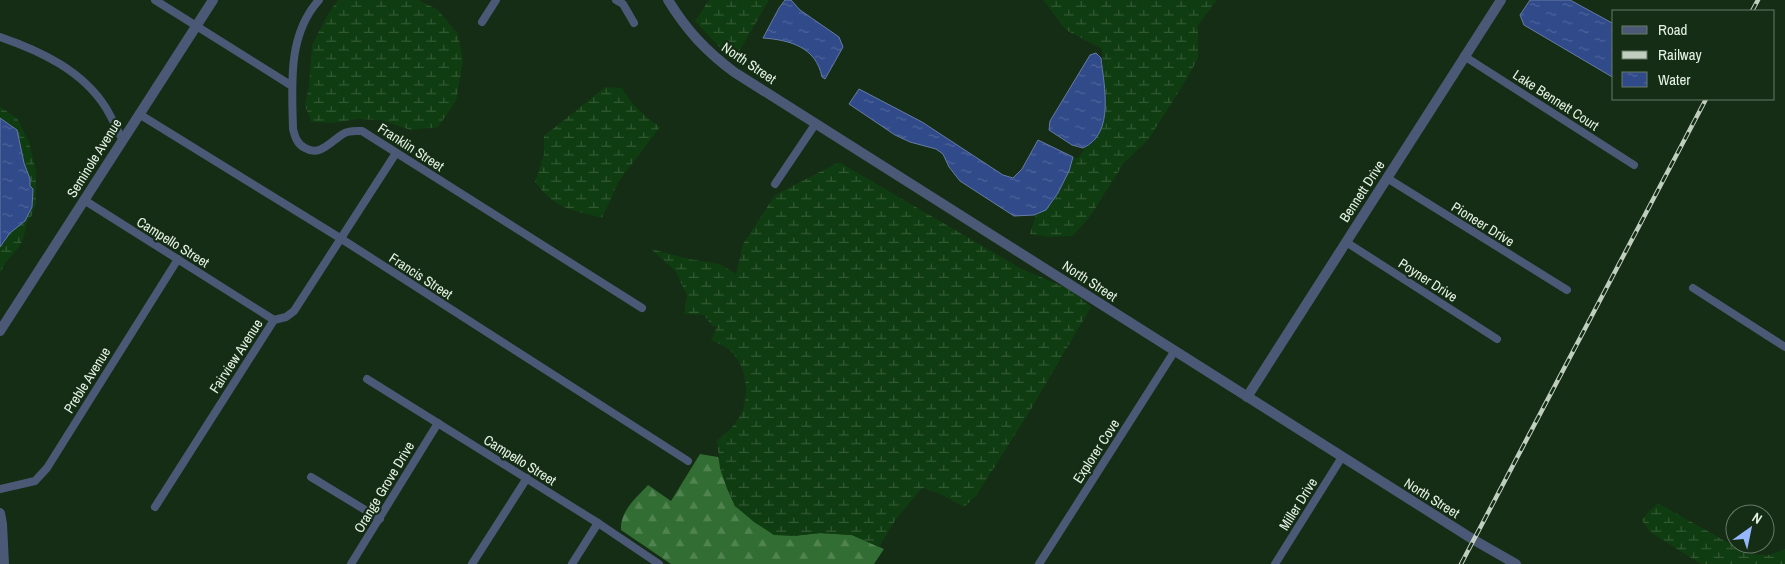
<svg xmlns="http://www.w3.org/2000/svg" width="1785" height="564" font-family="'Archivo Narrow',sans-serif">
	<defs>
		<pattern id="forest-firs" width="22" height="20" patternUnits="userSpaceOnUse" patternTransform="scale(1.25)"><rect width="22" height="20" fill="#326e33"/><path d="M5 1l3.5 6h-7zM16 11l3.5 6h-7z" fill="#508350"/></pattern>
		<pattern id="wetland-marsh" width="20" height="14" patternUnits="userSpaceOnUse" patternTransform="scale(1.25)"><rect width="20" height="14" fill="#103c11"/><path d="M1 5h8M5 5V1M11 12h8M15 12V8" fill="none" stroke="#335934"/></pattern>
		<pattern id="water-ripples" width="26" height="14" patternUnits="userSpaceOnUse" patternTransform="scale(1.25)"><rect width="26" height="14" fill="#304a8a"/><path d="M2 4q2-2 4 0t4 0M15 11q2-2 4 0t4 0" fill="none" stroke="#4e659a"/></pattern>
	</defs>
	<rect width="100%" height="100%" fill="#152c15"/>
	<path fill="url(#forest-firs)" d="M700,454L718,457L727,488L735,506L793,536L820,533L852,535L884,549L874,564H671L621,530C620,511 636,498 648,485L671,501Z"/>
	<g fill="url(#wetland-marsh)">
		<path d="M338,0H419L438,10L458,34L463,61L456,101L438,127L411,130L380,120L358,119L333,123L311,122L305,105L309,85L312,45L328,14Z"/>
		<path d="M709,0H769L738,53L722,57L725,53L695,21Z"/>
		<path d="M1043,0H1217L1198,25V58L1188,77L1148,140L1123,164L1091,215L1073,236L1049,237L1030,234L1036,214C1058,205 1067,178 1073,157L1078,158L1086,147L1092,144L1099,135L1105,115L1102,49L1066,30Z"/>
		<path d="M605,87L622,88C632,105 644,116 660,127L619,181L602,218C572,210 555,209 535,182L544,154V136Z"/>
		<path d="M0,107L17,118L29,142L36,171V203L32,215L26,225L24,237L19,247L5,263L0,274V247L10,233L25,221L32,207L30,179L24,163L17,130L0,118Z"/>
		<path d="M839,162L1020,268L1071,290L1091,307L1028,414L976,496L964,507L938,493L922,488L896,519L879,547L852,535L820,533L793,536L774,535L754,522L735,506L727,488L720,469L717,440C727,433 736,424 741,414C753,386 743,348 711,341L717,326H712L704,315L684,314L687,296L676,272L651,249L689,259L720,264L736,274L743,244L775,195Z"/>
		<path d="M1658,503L1748,554L1769,555L1785,549V564H1701L1650,532L1642,520L1648,512Z"/>
	</g>
	<g fill="url(#water-ripples)" stroke="#667ca5">
		<path d="M785,0H791L800,10L839,37L843,47L825,79L822,77C816,47 790,40 763,38L779,8Z"/>
		<path d="M1530,0H1570L1614,24V78L1524,25L1520,15Z"/>
		<path d="M1096,53L1101,58C1104,86 1115,134 1083,148L1072,145L1049,130L1050,121L1090,55Z"/>
		<path d="M859,89L922,122L1003,175L1013,178L1022,169L1038,140L1073,157L1069,171L1058,193L1046,210L1034,215L1014,216L960,181L949,167L943,154L936,149L910,142L895,135L849,104Z"/>
		<path d="M0,118L17,130L24,163L30,179V186L33,189L32,207L25,221L10,233L0,247Z"/>
	</g>
	<g fill="none" stroke-linecap="round" stroke-linejoin="round">
		<g stroke="#4c5976" stroke-width="8">
			<path d="M155,0L292,86"/>
			<path d="M319,0C287,35 292,86 293,129C295,137 297,144 305,148C320,157 331,141 343,134C349,130 355,131 362,131L642,308"/>
			<path d="M616,0L623,4L634,23"/>
			<path d="M482,22L496,0"/>
			<path d="M0,37C41,51 83,71 106,108C112,118 117,129 122,139"/>
			<path d="M1464,56L1634,165"/>
			<path d="M139,114L340,238L688,461"/>
			<path d="M1387,178L1567,290"/>
			<path d="M775,184L816,123"/>
			<path d="M84,200L274,320"/>
			<path d="M1346,242L1497,339"/>
			<path d="M1693,288L1785,347"/>
			<path d="M367,379L598,523L659,564"/>
			<path d="M311,477L380,519"/>
			<path d="M0,489L35,481L47,468L178,259"/>
			<path d="M155,507L274,320L286,317L294,311L396,153"/>
			<path d="M351,564L438,423"/>
			<path d="M472,564L527,478"/>
			<path d="M572,564L598,523"/>
			<path d="M1039,564L1174,352"/>
			<path d="M1275,564L1342,457"/>
		</g>
		<g stroke="#4c5976" stroke-width="10">
			<path d="M668,0C687,31 706,51 734,72L1474,540L1516,564"/>
			<path d="M0,331L213,0"/>
			<path d="M1247,397L1501,0"/>
			<path d="M0,513L2,524L4,564"/>
		</g>
		<g stroke="#bfcebe" stroke-width="4.5">
			<g id="rail">
				<path d="M1752,11L1758,0"/>
				<path d="M1461,564L1706,99"/>
			</g>
		</g>
		<use href="#rail" stroke="#152c15" stroke-width="2.5" stroke-dasharray="8" stroke-linecap="butt"/>
	</g>
	<g text-anchor="middle" stroke-width="4.5" stroke-linejoin="round" paint-order="stroke">
		<g font-size="14" fill="#e4f2e3" stroke="#152c15">
			<text transform="translate(749 63) rotate(34)" y="5">North Street</text>
			<text transform="translate(1556 100) rotate(33)" y="5">Lake Bennett Court</text>
			<text transform="translate(411 147) rotate(33)" y="5">Franklin Street</text>
			<text transform="translate(94 158) rotate(-58)" y="5">Seminole Avenue</text>
			<text transform="translate(1362 191) rotate(-57)" y="5">Bennett Drive</text>
			<text transform="translate(1483 224) rotate(32)" y="5">Pioneer Drive</text>
			<text transform="translate(173 242) rotate(32)" y="5">Campello Street</text>
			<text transform="translate(421 276) rotate(33)" y="5">Francis Street</text>
			<text transform="translate(1428 280) rotate(33)" y="5">Poyner Drive</text>
			<text transform="translate(1090 281) rotate(33)" y="5">North Street</text>
			<text transform="translate(236 356) rotate(-57)" y="5">Fairview Avenue</text>
			<text transform="translate(87 380) rotate(-58)" y="5">Preble Avenue</text>
			<text transform="translate(1096 451) rotate(-57)" y="5">Explorer Cove</text>
			<text transform="translate(520 460) rotate(32)" y="5">Campello Street</text>
			<text transform="translate(384 487) rotate(-59)" y="5">Orange Grove Drive</text>
			<text transform="translate(1432 498) rotate(32)" y="5">North Street</text>
			<text transform="translate(1298 504) rotate(-58)" y="5">Miller Drive</text>
		</g>
	</g>
	<rect x="1612" y="10" width="162" height="90" fill="#152c15" stroke="#687b67"/>
	<rect x="1622" y="26" width="25" height="8" fill="#4c5976" stroke="#687b67"/>
	<text x="1658" y="35" font-size="15" fill="#e4f2e3">Road</text>
	<rect x="1622" y="51" width="25" height="8" fill="#bfcebe" stroke="#687b67"/>
	<text x="1658" y="60" font-size="15" fill="#e4f2e3">Railway</text>
	<rect x="1622" y="72" width="25" height="15" fill="url(#water-ripples)" stroke="#687b67"/>
	<text x="1658" y="85" font-size="15" fill="#e4f2e3">Water</text>
	<g transform="translate(1750 529) rotate(33)"><circle r="24" fill="#152c15" stroke="#687b67"/>
	<path d="M0-4L9 19L0 12L-9 19Z" fill="#96b6fd"/>
	<text y="-8" font-size="14" font-weight="bold" text-anchor="middle" fill="#e4f2e3">N</text>
	</g>
</svg>
